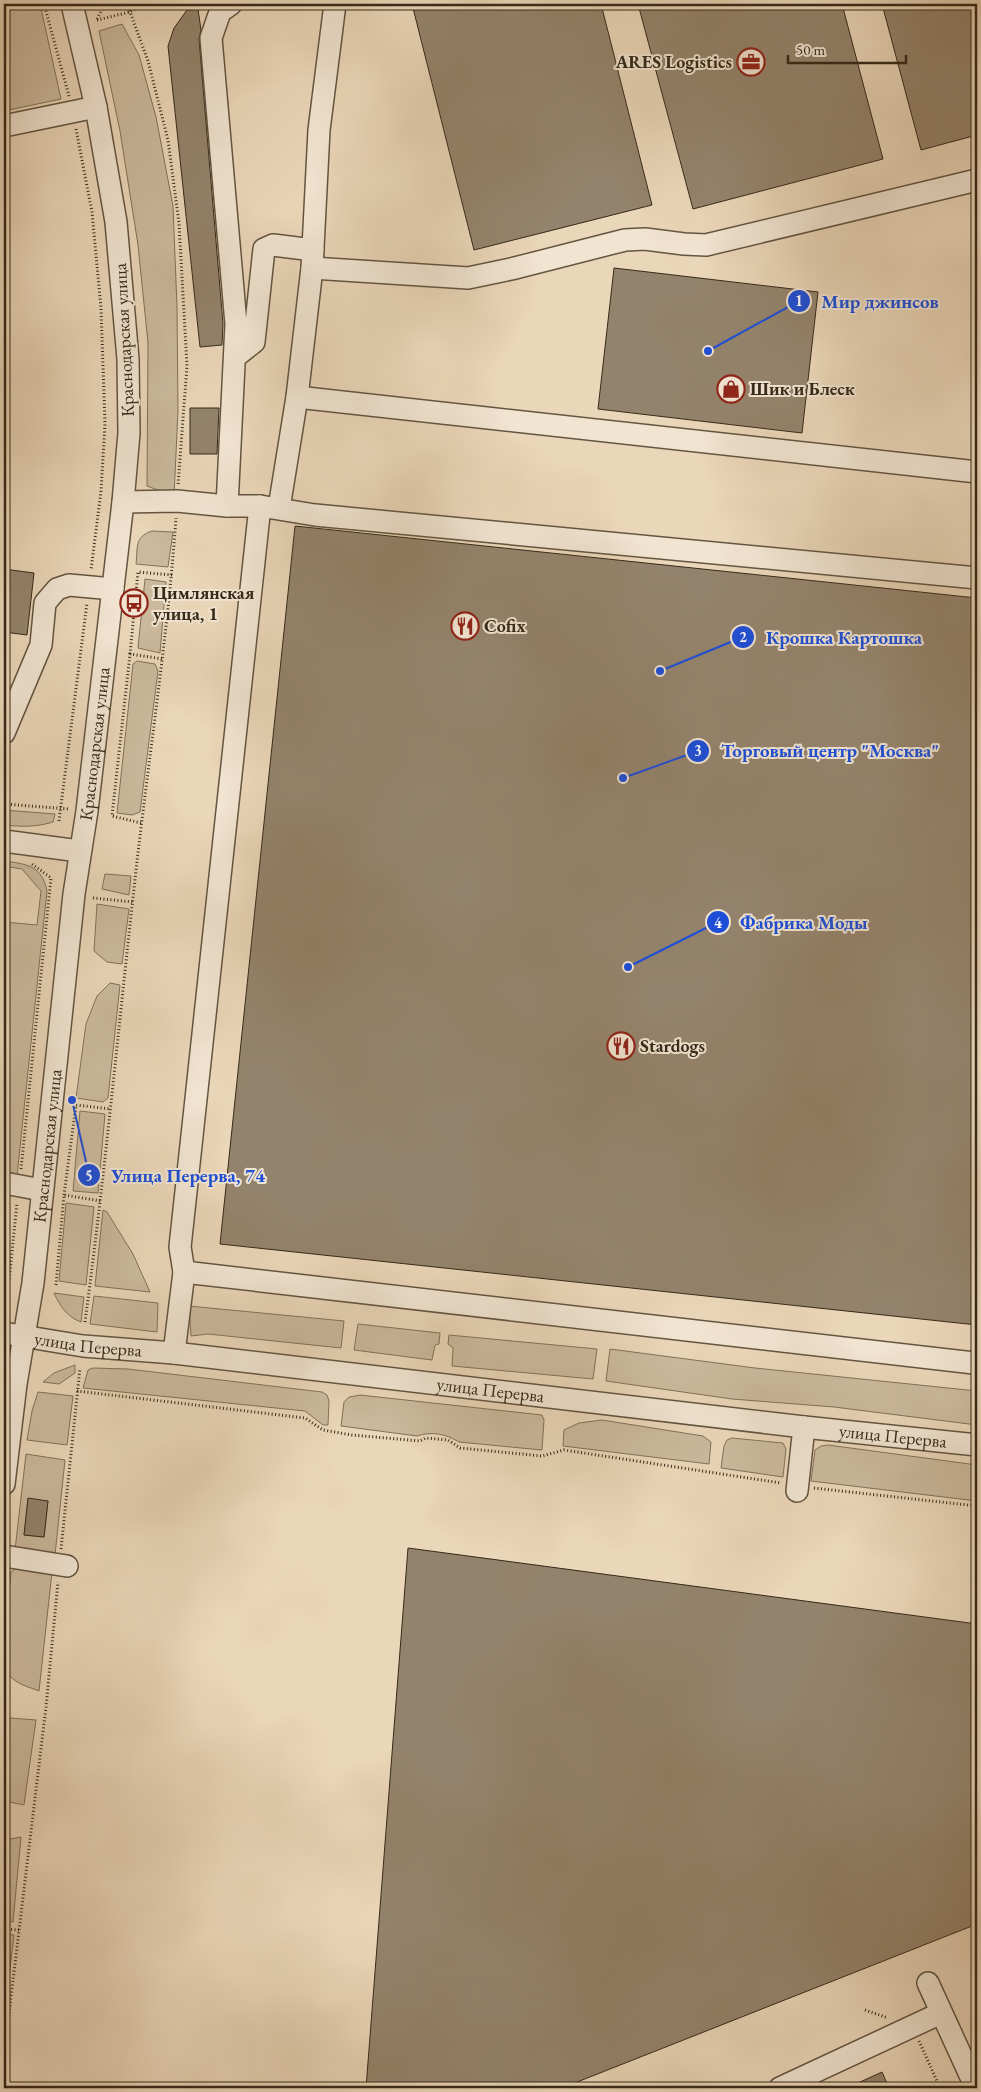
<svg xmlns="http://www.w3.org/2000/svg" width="981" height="2092" font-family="'EB Garamond',serif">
	<rect width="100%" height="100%" fill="#ead6b8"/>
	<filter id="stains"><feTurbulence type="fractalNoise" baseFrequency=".004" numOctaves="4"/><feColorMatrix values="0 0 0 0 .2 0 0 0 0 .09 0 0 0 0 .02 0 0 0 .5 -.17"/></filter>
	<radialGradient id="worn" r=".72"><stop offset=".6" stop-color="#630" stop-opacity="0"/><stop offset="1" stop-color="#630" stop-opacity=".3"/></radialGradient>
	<g fill="#cbb99d" stroke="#80725b" fill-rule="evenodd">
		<path d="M29,4H40L61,99L4,111V12Z"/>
		<path d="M122,24L139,55L156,117L173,206L177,307L178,411L174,496L147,486L148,343L138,245L120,131L99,31Z"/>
		<path d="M152,531L173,532L168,567L136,564C138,547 134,537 152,531Z"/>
		<path d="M145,579L166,582L160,653L138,648Z"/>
		<path d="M137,661L155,664L158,671L140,812L132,815L117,813L133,664Z"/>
		<path d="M4,810L55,814L53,822C37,827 21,827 4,825Z"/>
		<path d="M4,861C26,864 42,865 47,891L17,1176L4,1175V922L37,925L41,891L22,869L4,866Z"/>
		<path d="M105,874L131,876L129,895L102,889Z"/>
		<path d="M97,904L129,909L122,964L107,962L94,951Z"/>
		<path d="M110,983L120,985L108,1098L103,1102L76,1098L86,1024L97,996Z"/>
		<path d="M80,1111L105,1114L98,1193L73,1191Z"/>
		<path d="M66,1203L94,1207L86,1285L59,1281Z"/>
		<path d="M103,1210L107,1212L133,1254L150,1292L95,1286Z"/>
		<path d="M54,1293L84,1297L81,1322C67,1317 60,1306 54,1293Z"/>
		<path d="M94,1296L158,1303L157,1332L90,1324Z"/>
		<path d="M189,1306L344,1321L341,1348L208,1334L191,1336Z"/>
		<path d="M358,1324L440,1333L439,1344L435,1345L432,1360L354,1350Z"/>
		<path d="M449,1335L597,1349L593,1379L452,1366L453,1348L448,1344Z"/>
		<path d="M610,1349L755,1368L977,1391V1425L834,1407L732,1399L606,1381Z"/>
		<path d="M75,1365V1373L59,1384L43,1382L54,1373Z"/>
		<path d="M93,1368L128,1369L322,1392L327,1395L329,1401L328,1425H323L305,1411L83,1388L88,1370Z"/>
		<path d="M38,1392L73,1396L67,1445L27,1440L32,1411Z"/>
		<path d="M360,1395L542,1415L544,1420L542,1450L459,1442C446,1434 432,1431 417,1436L341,1426L344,1402L349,1397Z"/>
		<path d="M602,1420L703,1436L711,1442L709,1464L563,1446L564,1430L579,1423Z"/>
		<path d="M732,1438L783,1443L786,1449L783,1477L721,1468L724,1446L727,1440Z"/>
		<path d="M828,1445L977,1465V1501L811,1481L815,1450L821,1446Z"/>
		<path d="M26,1454L65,1460L55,1555L15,1550ZM28,1499L48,1501L44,1537L24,1535Z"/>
		<path d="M18,1567L52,1572L39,1691C29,1687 16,1684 9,1675C0,1657 9,1595 11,1572Z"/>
		<path d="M10,1718L36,1720L24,1805L4,1801V1723Z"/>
		<path d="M21,1837L13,1922L4,1921V1840Z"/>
		<path d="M4,1934L14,1935L6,2004H4Z"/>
	</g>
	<g fill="#94836c" stroke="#362a19">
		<path d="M412,4H601L652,205L474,250Z"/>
		<path d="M638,4H842L883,159L693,209Z"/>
		<path d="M882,4H977V135L921,150Z"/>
		<path d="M198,9L201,30L199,39L223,324L222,345L200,347L168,46L174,28L187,10Z"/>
		<path d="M614,268L818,292L802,433L598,409Z"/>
		<path d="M190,408H219L217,454H190Z"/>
		<path d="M295,526L977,598V1325L220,1244Z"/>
		<path d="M4,569L34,573L27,635L4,632Z"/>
		<path d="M28,1498L48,1501L44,1537L24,1535Z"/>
		<path d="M408,1548L977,1624V1924L562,2088H366Z"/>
		<path d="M882,2072L889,2088H847Z"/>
	</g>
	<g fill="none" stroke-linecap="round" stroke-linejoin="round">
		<g stroke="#635541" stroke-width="24">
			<g id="minor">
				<path d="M4,126L96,107"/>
				<path d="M312,268L468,278L511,269L625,240L645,239L684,244L706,245L977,180"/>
				<path d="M235,357L254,342L264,249L273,245L313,250"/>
				<path d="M297,397L977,472"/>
				<path d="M123,502L177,501L227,506H260L315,515L977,578"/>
				<path d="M227,506L236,324L211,38L220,12L231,4"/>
				<path d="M279,508L297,397L312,268L319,130L335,4"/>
				<path d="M4,733L41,645L45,603L57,589L69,585L113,589"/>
				<path d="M4,841L79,851"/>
				<path d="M4,1183L42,1190"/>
				<path d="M184,1272L974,1363L977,1360"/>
				<path id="s1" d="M4,1333L83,1346L174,1353L804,1427L977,1445"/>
				<path d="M174,1353L184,1272L180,1247L260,506"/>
				<path id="s2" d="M4,1484L16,1384L33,1283L74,894L87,811L123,502L129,433L128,359L116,222L96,107L72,4"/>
				<path d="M797,1491L804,1427"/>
				<path d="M4,1556L67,1566"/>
				<path d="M928,1983L976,2088"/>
				<path d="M780,2088L941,2013"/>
			</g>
		</g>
		<g stroke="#362a19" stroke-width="3" stroke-dasharray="1 2.5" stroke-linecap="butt">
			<path d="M44,4L69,96"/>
			<path d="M121,4L130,12L148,61L168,140L179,223L187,366L178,485"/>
			<path d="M97,19L105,4"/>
			<path d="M97,20L130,12L144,4"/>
			<path d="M76,129L92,212L101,308L105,424L101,491L91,570"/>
			<path d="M130,654L138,572L172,575"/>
			<path d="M4,804L69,809"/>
			<path d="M59,821L87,603"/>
			<path d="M141,823L112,816L130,654L163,659"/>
			<path d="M93,898L133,902"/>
			<path d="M21,1169L51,878L32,864"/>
			<path d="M64,1195L76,1105L111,1109"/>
			<path d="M4,1281H9L17,1203"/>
			<path d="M56,1285L64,1195L101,1201"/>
			<path d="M85,1322C106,1166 120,1010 138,853C151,742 168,631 176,518"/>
			<path d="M77,1391L305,1418L323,1430L352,1435L420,1441L426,1438L448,1440L460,1448L542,1456L564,1450L781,1483"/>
			<path d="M814,1488L977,1506"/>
			<path d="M61,1549L80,1368"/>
			<path d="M4,1929L19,1930"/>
			<path d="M865,2010L888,2018"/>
			<path d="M919,2041L940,2088"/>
			<path d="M4,2055L46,1707L58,1582"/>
		</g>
		<use href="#minor" stroke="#f1e4d1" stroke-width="21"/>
	</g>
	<defs>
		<g id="office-ring" transform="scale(1.4375)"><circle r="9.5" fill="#f1e4d1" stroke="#8f2418" stroke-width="1.5"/><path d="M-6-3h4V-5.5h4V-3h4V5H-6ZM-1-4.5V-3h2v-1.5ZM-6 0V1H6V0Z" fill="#8f2418"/></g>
		<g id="shop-ring" transform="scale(1.4375)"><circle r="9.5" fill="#f1e4d1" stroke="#8f2418" stroke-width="1.5"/><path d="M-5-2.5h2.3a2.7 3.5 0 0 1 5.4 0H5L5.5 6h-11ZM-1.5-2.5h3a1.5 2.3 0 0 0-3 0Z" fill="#8f2418"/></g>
		<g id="bus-ring" transform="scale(1.4375)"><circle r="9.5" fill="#f1e4d1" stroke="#8f2418" stroke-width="1.5"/><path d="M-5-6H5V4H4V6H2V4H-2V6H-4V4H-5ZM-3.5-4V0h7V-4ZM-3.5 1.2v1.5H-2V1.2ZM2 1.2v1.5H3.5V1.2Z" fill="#8f2418"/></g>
		<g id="restaurant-ring" transform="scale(1.4375)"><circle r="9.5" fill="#f1e4d1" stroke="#8f2418" stroke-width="1.5"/><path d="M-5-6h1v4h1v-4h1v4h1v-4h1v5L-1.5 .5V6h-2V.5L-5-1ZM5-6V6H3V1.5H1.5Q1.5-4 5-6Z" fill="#8f2418"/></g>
	</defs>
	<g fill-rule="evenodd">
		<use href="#office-ring" x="751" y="62"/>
		<use href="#shop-ring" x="731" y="389"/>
		<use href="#bus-ring" x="134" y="603"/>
		<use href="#restaurant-ring" x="465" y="626"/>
		<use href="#restaurant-ring" x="621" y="1046"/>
	</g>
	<g text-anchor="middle" stroke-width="4" stroke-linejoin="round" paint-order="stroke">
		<g font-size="18" font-weight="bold" fill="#362a19" stroke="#f1e4d1" text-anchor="start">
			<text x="732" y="68" text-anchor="end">ARES Logistics</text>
			<text x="750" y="395">Шик и Блеск</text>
			<text x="153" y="599">Цимлянская<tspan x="153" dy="21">улица, 1</tspan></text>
			<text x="484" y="632">Cofix</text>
			<text x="640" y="1052">Stardogs</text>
		</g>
		<g font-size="18" fill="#362a19" stroke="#f1e4d1">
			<text transform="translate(124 340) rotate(-93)" y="6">Краснодарская улица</text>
			<text dy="6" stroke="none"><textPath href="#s2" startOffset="746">Краснодарская улица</textPath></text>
			<text dy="6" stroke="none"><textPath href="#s2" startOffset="341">Краснодарская улица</textPath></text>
			<text dy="6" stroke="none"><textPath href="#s1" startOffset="85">улица Перерва</textPath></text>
			<text dy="6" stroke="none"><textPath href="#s1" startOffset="490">улица Перерва</textPath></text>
			<text dy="6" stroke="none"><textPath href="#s1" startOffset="895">улица Перерва</textPath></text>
		</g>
	</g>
	<path fill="none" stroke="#1d4ed8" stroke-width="2" d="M708 351L799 301M660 671L743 637M623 778L698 751M628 967L718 922M72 1100L89 1175"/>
	<g fill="#1d4ed8" stroke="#f1e4d1" stroke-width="2">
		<circle cx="708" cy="351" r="5"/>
		<circle cx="660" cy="671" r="5"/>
		<circle cx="623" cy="778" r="5"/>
		<circle cx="628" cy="967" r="5"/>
		<circle cx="72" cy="1100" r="5"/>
		<circle cx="799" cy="301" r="12"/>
		<circle cx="743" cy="637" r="12"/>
		<circle cx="698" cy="751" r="12"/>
		<circle cx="718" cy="922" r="12"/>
		<circle cx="89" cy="1175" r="12"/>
	</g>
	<g font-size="15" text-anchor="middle" font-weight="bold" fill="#fff">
		<text x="799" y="306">1</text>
		<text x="743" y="642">2</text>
		<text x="698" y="756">3</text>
		<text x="718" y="928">4</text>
		<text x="89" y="1181">5</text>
	</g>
	<g font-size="19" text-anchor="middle" font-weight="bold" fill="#1d4ed8" stroke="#f1e4d1" stroke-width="4" stroke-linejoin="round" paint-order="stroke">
		<text x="880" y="308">Мир джинсов</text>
		<text x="844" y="644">Крошка Картошка</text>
		<text x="830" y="757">Торговый центр "Москва"</text>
		<text x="804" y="929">Фабрика Моды</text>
		<text x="188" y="1182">Улица Перерва, 74</text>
	</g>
	<rect width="981" height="2092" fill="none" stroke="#ead6b8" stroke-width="20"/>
	<rect x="5" y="5" width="971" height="2082" fill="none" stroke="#362a19" stroke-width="2.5"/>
	<rect x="10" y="10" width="961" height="2072" fill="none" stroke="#362a19"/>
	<path d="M788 55v8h118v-8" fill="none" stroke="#362a19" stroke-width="2.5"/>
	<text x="796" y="55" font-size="15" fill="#362a19" stroke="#f1e4d1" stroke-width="4" paint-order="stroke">50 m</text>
	<rect width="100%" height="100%" filter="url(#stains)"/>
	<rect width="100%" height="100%" fill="url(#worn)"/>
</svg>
